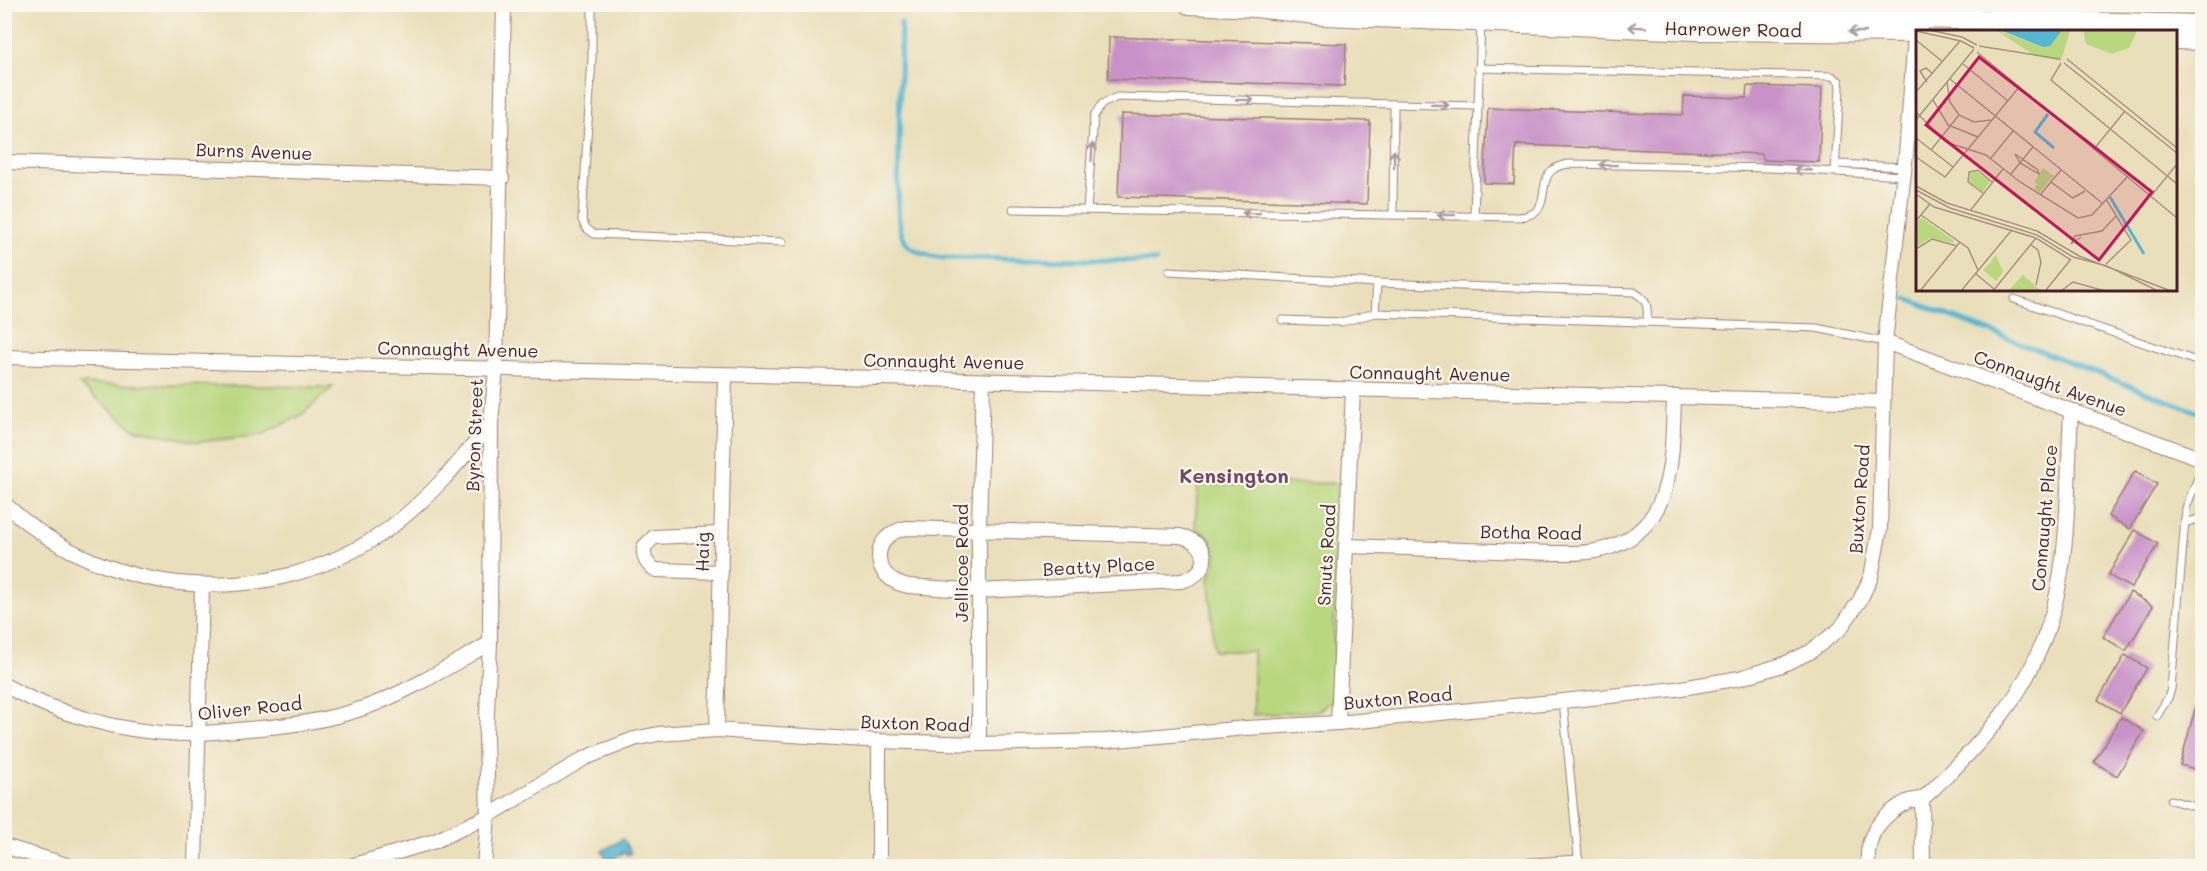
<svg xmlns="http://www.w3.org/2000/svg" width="2207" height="871" font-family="Mali,sans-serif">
	<rect width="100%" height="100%" fill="#fbf7ec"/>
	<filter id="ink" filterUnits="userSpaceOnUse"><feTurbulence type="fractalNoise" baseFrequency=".0167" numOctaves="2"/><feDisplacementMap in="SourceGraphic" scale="12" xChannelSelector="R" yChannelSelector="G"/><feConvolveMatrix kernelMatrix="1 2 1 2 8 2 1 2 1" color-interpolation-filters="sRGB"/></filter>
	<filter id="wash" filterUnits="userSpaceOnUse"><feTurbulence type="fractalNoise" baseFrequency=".008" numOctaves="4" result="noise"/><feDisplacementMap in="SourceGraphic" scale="24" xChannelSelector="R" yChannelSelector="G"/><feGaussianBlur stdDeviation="1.35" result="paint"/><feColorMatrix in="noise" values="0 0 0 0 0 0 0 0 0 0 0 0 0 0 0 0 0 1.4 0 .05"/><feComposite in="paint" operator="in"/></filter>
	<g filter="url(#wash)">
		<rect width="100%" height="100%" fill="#eadfbb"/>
		<g fill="#b8d77e" stroke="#817b54" stroke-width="1.5">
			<path d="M79,384L333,387L301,415L262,435L198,442L134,429Z"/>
			<path d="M1337,483L1333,697L1330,702L1318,711L1253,715V651H1214L1209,578L1215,567L1216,556L1210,538L1195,527L1198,485Z"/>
		</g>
		<path fill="#55b8d3" stroke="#506c7f" stroke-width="1.5" d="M623,839L631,853L627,855L625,852L608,861L602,851Z"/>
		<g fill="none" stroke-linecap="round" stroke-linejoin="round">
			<g stroke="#55b8d3" stroke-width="5">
				<path d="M901,23L898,206C899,243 906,252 943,258L1156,261"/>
				<path d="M1907,299L2202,414"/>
			</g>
		</g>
		<g id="blocks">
			<g fill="#c891c8">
				<path d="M1109,37L1346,44L1344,86L1108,79Z"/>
				<path d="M1747,86L1822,88L1819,162L1764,160L1762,154L1516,145L1514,184L1484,183L1488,108L1683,115L1684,96L1746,98Z"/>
				<path d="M1121,114L1370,121L1367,204L1118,197Z"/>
				<path d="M2135,471L2157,484L2130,529L2108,516Z"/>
				<path d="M2135,530L2158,544L2131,588L2108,575Z"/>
				<path d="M2130,592L2153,606L2126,651L2103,637Z"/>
				<path d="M2125,655L2147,668L2120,713L2098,700Z"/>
				<path d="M2198,698H2202V771L2180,765Z"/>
				<path d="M2121,717L2144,731L2117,776L2094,762Z"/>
			</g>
		</g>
	</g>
	<g filter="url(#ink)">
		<use href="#blocks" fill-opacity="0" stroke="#9a7f73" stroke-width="1.5"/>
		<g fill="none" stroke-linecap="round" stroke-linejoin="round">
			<g stroke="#9a7f73" stroke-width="9">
				<g id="lane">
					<path d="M592,4V58L582,220L586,228L594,234L783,242"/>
					<path d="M1478,68L1832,76L1839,81L1840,88L1835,171"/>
					<path d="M1836,164L1904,167"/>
					<path d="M1013,209L1519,217C1562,214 1525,169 1569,164L1771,168L1903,176"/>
					<path d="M1087,210L1094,116L1102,104L1117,97L1477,106"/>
					<path d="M1393,215L1394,104"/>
					<path d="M1474,215L1481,23"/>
					<path d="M1169,271L1377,283L1634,292C1648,300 1648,307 1647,322"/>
					<path d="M2014,299L2202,363"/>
					<path d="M1375,313L1377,283"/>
					<path d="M1282,320L1342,322L1375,313L1816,328L1885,342"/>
					<path d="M2184,523L2202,518"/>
					<path d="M1563,701L1579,866"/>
					<path d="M2157,716L2168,698L2171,689L2186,508L2202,468"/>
					<path d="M2171,800L2202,809"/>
					<path d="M1470,866L1579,859"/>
				</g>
			</g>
			<g stroke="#9a7f73" stroke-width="16">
				<g id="street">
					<path d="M4,162L502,178"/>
					<path d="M1885,342L2202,459"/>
					<path d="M4,357L1883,402"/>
					<path d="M4,503C107,601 271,612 387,530C428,500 460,462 491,423"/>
					<path d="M906,528L1180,536C1211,543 1213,573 1181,581L980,591L909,586C871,580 868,536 906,528Z"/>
					<path d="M1346,546L1553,553C1569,553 1585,554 1600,550C1675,533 1672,459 1674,397"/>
					<path d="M721,572L656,570C646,564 643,558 644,547L654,537L721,534"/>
					<path d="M4,685C56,714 120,732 179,734C202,734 225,731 248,729C291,726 336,720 377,703C416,687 453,664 490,643"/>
					<path d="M1338,723L1353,390"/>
					<path d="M717,730L725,375"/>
					<path d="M879,741V866"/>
					<path d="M979,744V529L983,381"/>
					<path d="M1922,798L1923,866"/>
					<path d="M4,846L70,866"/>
					<path d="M195,866L202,586"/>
					<path d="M351,866L435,841L488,816L585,758L634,739L658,734L717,730L879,741L979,744L1106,741L1246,728L1338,723L1563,701L1676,689L1740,678L1782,665L1810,652L1840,629L1860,600L1871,577L1880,529L1885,342L1906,154L1916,23"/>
					<path d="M484,866L488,816L486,736L490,643L491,423L496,369L504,4"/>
					<path d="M1868,866C1867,853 1869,838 1877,827C1884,817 1897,806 1909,801C1913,800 1918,800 1922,798C1927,796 1932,790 1936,786C1959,765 1981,741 2001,716C2075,620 2065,523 2071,410"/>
				</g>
			</g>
			<g stroke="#9a7f73" stroke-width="22">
				<g id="secondary">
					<path d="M1189,4L1255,7L1325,15L1696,30L1918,32"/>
					<path d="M1483,4L1749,14L2202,25"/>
					<path d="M2176,39L2202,40"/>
				</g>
			</g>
			<use href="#lane" stroke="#fff" stroke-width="7"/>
			<use href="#street" stroke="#fff" stroke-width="14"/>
			<use href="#secondary" stroke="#fff" stroke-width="20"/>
		</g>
		<defs><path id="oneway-shaft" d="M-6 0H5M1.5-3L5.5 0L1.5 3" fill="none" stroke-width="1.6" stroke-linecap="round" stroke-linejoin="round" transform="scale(1.5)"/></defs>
		<g stroke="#ae9aa0">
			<use href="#oneway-shaft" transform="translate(1637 27) rotate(-177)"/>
			<use href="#oneway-shaft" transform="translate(1857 32) rotate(180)"/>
			<use href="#oneway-shaft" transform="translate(1245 100) rotate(1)"/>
			<use href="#oneway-shaft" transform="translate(1440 105) rotate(2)"/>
			<use href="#oneway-shaft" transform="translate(1092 152) rotate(-86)"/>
			<use href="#oneway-shaft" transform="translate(1394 159) rotate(-90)"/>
			<use href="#oneway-shaft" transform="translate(1608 165) rotate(-179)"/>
			<use href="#oneway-shaft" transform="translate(1803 170) rotate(-177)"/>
			<use href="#oneway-shaft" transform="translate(1251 213) rotate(-179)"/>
			<use href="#oneway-shaft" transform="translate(1446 215) rotate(180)"/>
		</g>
	</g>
	<g text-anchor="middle" stroke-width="4.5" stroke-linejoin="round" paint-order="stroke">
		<g font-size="18" fill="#4a1f2b" stroke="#fbf7ec">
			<text transform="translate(1733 30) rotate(1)" y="6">Harrower Road</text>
			<text transform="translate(254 152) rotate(2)" y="6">Burns Avenue</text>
			<text transform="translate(458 350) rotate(1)" y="6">Connaught Avenue</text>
			<text transform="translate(944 362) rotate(1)" y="6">Connaught Avenue</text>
			<text transform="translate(1430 374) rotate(1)" y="6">Connaught Avenue</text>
			<text transform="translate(2050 384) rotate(20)" y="6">Connaught Avenue</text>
			<text transform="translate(475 435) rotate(-88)" y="6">Byron Street</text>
			<text transform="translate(1860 499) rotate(-86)" y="6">Buxton Road</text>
			<text transform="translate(2045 518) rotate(-85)" y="6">Connaught Place</text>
			<text transform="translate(1531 533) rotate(1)" y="6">Botha Road</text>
			<text transform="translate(703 552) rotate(-89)" y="6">Haig</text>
			<text transform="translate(1327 555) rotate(-87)" y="6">Smuts Road</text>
			<text transform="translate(962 563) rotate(-90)" y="6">Jellicoe Road</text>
			<text transform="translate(1099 567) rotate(-3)" y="6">Beatty Place</text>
			<text transform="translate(1398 699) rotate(-5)" y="6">Buxton Road</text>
			<text transform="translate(250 709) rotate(-6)" y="6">Oliver Road</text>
			<text transform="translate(915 724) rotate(2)" y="6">Buxton Road</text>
		</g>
		<g font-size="20" font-weight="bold" fill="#764762" stroke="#fbf7ec">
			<text x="1234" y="483">Kensington</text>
		</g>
	</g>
	<g transform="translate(1916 30)">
		<rect width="261" height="261" fill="#eadfbb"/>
		<path d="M80,0L127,17L134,15L144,0H154L145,31L119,26ZM167,0H220V3L213,18L196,24L170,14ZM127,138L138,146L123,163L118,159L121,154L118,152ZM60,140L74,151L67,162L53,152L54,143ZM6,188L38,211L37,213L14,208L0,217V193ZM80,225L87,242L80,251L67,240L75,232L78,234L75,231ZM107,245L125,261H92Z" fill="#b8d77e"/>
		<path d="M84,0H144V3L134,16L127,17Z" fill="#55b8d3"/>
		<path fill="none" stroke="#55b8d3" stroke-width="3" d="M132,84L119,102L138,118M194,167L228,224"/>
		<path fill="none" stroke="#aa9281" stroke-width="1.5" d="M13,0L46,7L61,15M0,1L45,11L58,18M0,10L27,32M63,16L144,29M61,22L261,188M151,29L261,118M145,33L135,50L261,154M148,33L261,123M47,34L92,71M34,49L186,173M11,52L4,41L10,38L17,44M31,52L34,72L43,85L58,92L76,90M0,62L44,11M17,70L32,95L62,107M0,82L30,112L70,125L104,152L162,188L176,185L212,146M0,90L58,19M0,108L37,137M178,119L209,81M15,120L43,85M99,124L122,140L123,144L104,133ZM0,127L29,147L104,56M75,128L97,101M94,145L117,117M135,152L157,168L169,161M0,156L31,173L121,201L163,226L255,261M0,160L34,178L121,205L157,227L191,236L242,261M67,163L52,152L53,142L62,140L76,152M0,164L18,177L120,208L155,230M124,165L145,140M235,166L261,134M54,181L87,139M5,185L52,218L62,240M0,191L14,174M165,207L155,214L159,206L186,201L200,186M115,215L122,220L125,232L120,255M0,219L16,209L41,216M190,234L215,210L190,169M59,243L78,259M130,260L155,229M4,261L44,212M45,261L95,201M77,261L120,208M145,261L157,252L189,261"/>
		<path fill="#c2185b" fill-opacity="0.15" stroke="#c2185b" stroke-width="3" d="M63,27L236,162L183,230L10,95Z"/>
		<rect width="261" height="261" fill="none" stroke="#4a1f2b" stroke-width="3"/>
	</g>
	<rect width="2207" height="871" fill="none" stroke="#fbf7ec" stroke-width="24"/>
</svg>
